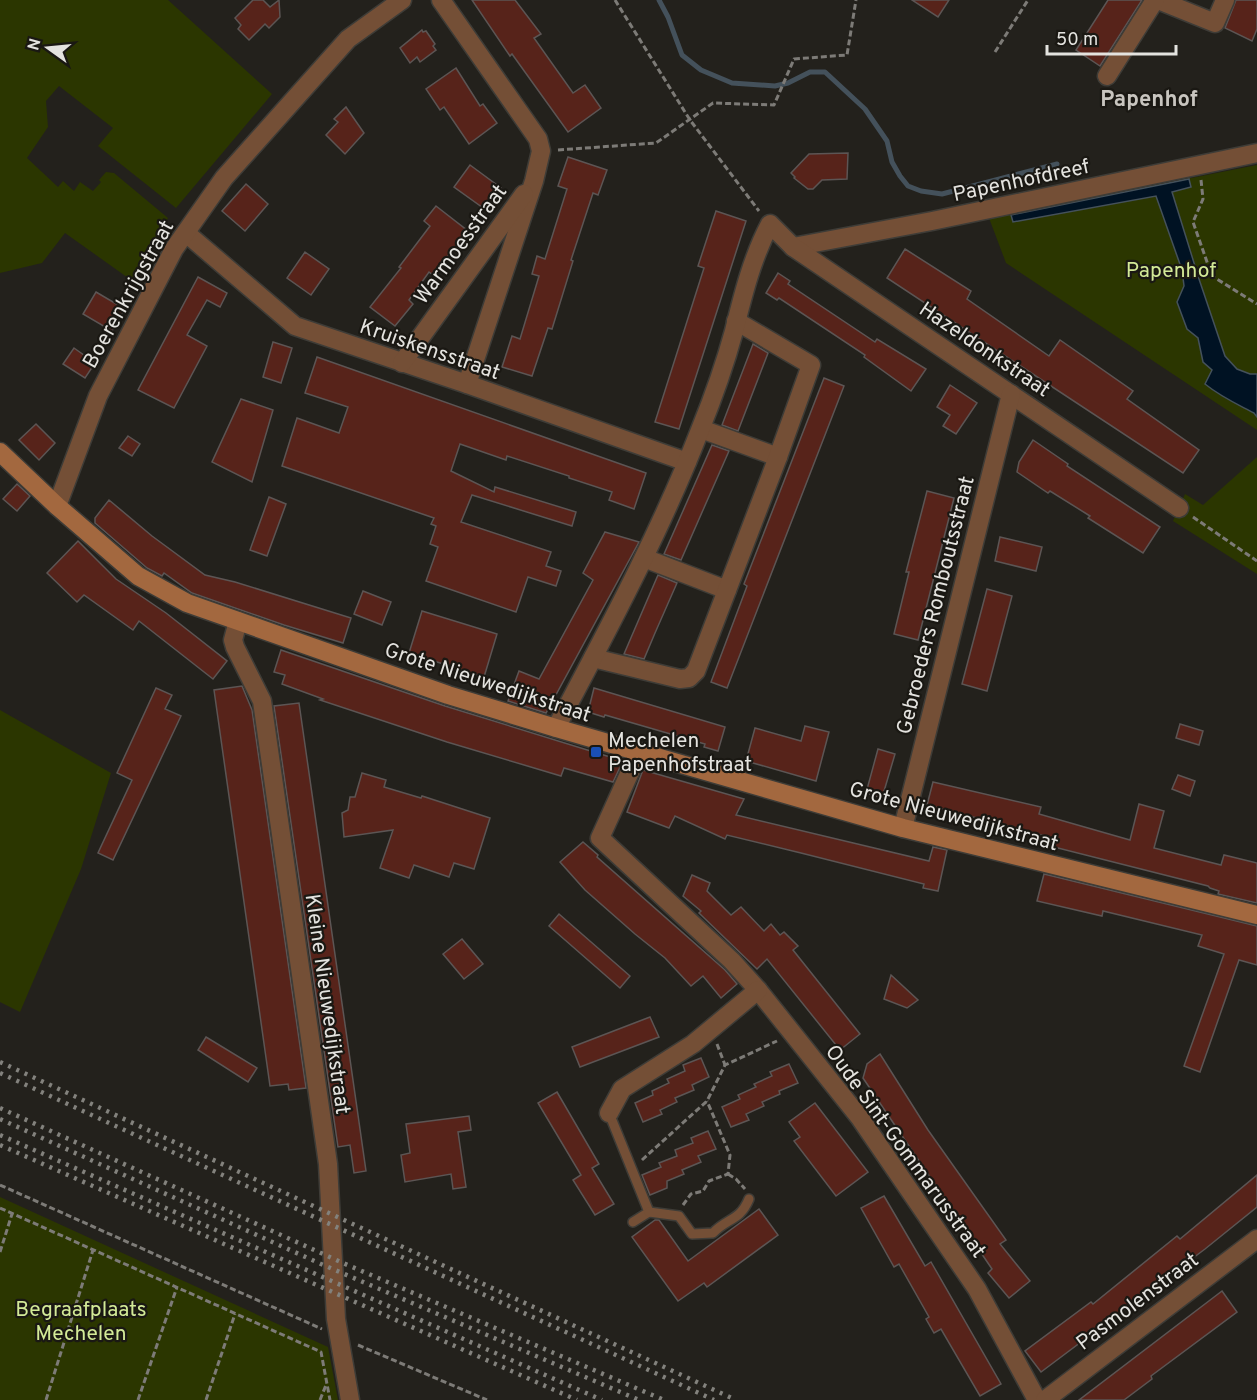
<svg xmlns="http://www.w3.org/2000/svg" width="1257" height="1400" font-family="Overpass,sans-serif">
	<rect width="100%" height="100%" fill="#23211c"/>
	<g fill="#2b3600">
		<path d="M0,0H168L272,94L176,208L98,146L113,128L59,86L46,101L48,127L27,158L58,187L63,181L74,191L80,182L93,191L101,182L99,180L106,172L114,173L168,218L131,280L65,233L42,263L0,273Z"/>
		<path d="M1257,165V430L1006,263L989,218Z"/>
		<path d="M1257,457V574L1173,521L1185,494L1203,505Z"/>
		<path d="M0,710L111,773L81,869L20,1012L0,1002Z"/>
		<path d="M0,1197L328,1347L338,1400H0Z"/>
	</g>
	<path fill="#001223" stroke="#44515b" stroke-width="1.5" d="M1189,179L1191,187L1172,192L1199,279L1225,356L1237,369L1250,374H1257V417L1254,413C1237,404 1221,397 1205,384L1212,370L1203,362L1198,338L1187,329L1177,302L1184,286L1182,270L1156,196L1013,222L1011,215Z"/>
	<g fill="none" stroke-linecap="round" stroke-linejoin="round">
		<path stroke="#44515b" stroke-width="5" d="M659,0L668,17L682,55L701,70L732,83L775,86L788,83L810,72H825L865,109L887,141L892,162L900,176L908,186L921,191L942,194L1057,164"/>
	</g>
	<g fill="#57231a" stroke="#5c5554" stroke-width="1.5">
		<path d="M253,0H263L270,7L279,0L280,17L269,28L265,24L249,40L238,29L241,25L235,18Z"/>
		<path d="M472,0H515L541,34L534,38L573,93L585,85L601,108L568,132L512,54L510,56Z"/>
		<path d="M912,0H949L938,17Z"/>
		<path d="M1108,0H1142L1100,66L1076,50Z"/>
		<path d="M1236,0H1257V29L1252,41L1225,28Z"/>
		<path d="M422,30L423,32L426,31L435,44L433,46L436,50L420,62L417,57L410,63L400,48Z"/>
		<path d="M456,68L480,106L483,104L497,123L469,144L444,107L440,110L426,89Z"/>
		<path d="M346,107L364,133L345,154L326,135L338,122L334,119Z"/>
		<path d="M848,153L847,179L822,180L813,189H808L794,178L795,177L791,173L809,154Z"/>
		<path d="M568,157L607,170L598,195L593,193L571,260L573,261L552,329L548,328L532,376L502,367L512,336L520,339L539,276L532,274L537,256L545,259L567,189L558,186Z"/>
		<path d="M470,165L501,188L486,210L454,187Z"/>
		<path d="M246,184L268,204L245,231L222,211Z"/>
		<path d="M436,206L468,231L433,275L429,272L409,300L413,304L395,326L370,307L401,268L399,267L430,226L424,221Z"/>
		<path d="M716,211L746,221L679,429L655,422L704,268L698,266Z"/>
		<path d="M905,249L971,291L967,299L1049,356L1060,340L1133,391L1127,399L1199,450L1183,473L887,278Z"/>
		<path d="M305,252L329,269L311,295L287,278Z"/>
		<path d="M778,273L790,281L788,284L875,342L877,339L926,369L911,391L864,357L865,355L779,298L777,300L766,293Z"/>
		<path d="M198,277L227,293L220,307L207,300L187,335L207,346L174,408L138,390Z"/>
		<path d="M96,292L125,309L112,331L83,314Z"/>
		<path d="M273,342L292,348L281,383L263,377Z"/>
		<path d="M753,344L768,353L738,431L722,425Z"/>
		<path d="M74,348L95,363L85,378L63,364Z"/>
		<path d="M317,357L646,473L634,509L609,500L612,492L569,478V476L507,456L506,460L460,444L451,471L494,492L495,487L576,512L572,526L472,495L461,522L551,552L546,566L561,571L556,586L528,577L516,612L426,581L438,547L430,544L436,526L431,524L434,518L282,466L297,418L339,433L348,407L305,393Z"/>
		<path d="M824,378L844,386L727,688L711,682L747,586L744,584Z"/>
		<path d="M950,385L977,403L956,434L943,426L950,415L937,407Z"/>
		<path d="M241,399L273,410L252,482L212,462Z"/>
		<path d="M36,424L55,443L39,460L19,440Z"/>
		<path d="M128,436L140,444L132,456L119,448Z"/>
		<path d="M1033,440L1068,464L1067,466L1160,527L1143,553L1088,518L1090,516L1050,491L1048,493L1017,472L1019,462Z"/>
		<path d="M712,445L729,451L681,560L664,554Z"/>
		<path d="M17,484L30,496L17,511L3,499Z"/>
		<path d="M927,491L954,498L918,640L894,634L909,572H906Z"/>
		<path d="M269,497L286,504L267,556L250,550Z"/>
		<path d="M109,500L152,536L205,575L235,582L351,618L343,643L284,625L192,593L164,573L162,576L147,568L95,523V518Z"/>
		<path d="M605,532L639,542L546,713L508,701L519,671L539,679L593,580L583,573Z"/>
		<path d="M1000,537L1042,547L1036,571L995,561Z"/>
		<path d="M78,541L116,579L166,613L227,661L213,679L139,621L133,630L84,595L77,602L47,573Z"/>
		<path d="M658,575L677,583L655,633L644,659L624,654Z"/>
		<path d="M987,589L1012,596L987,691L962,684Z"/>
		<path d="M363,591L391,602L382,625L354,614Z"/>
		<path d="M422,611L497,634L484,677L409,653Z"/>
		<path d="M281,650L445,706L623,761L613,782L564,768L561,776L447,742L320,700L323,699L282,684L285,675L274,672Z"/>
		<path d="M242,686L252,710L306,1088L289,1090L288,1084L270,1086L214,690Z"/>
		<path d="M156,688L172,695L165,709L181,716L113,860L98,853L132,780L117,773Z"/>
		<path d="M594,688L725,727L718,751L704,747L705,744L605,715L604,717L588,712Z"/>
		<path d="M299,703L366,1171L354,1173L350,1145L338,1147L274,706Z"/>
		<path d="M1180,724L1203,731L1199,745L1176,738Z"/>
		<path d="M805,726L829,732L816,781L746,761L755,728L801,741Z"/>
		<path d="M878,749L895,754L882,798L866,793Z"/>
		<path d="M643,770L744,799L736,815L929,861L933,847L947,850L938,891L923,888L924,884L801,853L727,835L725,839L675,816L669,828L627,812Z"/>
		<path d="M362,773L386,780L384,787L421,798L422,796L490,818L474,869L454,863L449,877L414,865L409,878L380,868L393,830L344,837L342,813L348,810L350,797H355Z"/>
		<path d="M1178,775L1195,781L1190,796L1172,789Z"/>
		<path d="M933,782L1041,807L1039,814L1130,840L1139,804L1164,811L1154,848L1221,865L1224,855L1257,863V903L1218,894L1219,891L1210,888L1208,886L1046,845L1049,837L927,805Z"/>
		<path d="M583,842L598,855L597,857L725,970L737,984L721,998L703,976L691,986L665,958L635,934L585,890L560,862Z"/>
		<path d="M1044,874L1257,926V965L1239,960L1200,1072L1184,1066L1224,954L1198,946L1202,935L1103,911L1102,916L1037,901Z"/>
		<path d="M692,875L710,883L707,891L731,915L741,907L764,931L771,924L780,935L784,932L798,946L793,950L860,1034L840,1050L767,959L757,969L699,913L701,911L683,896Z"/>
		<path d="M559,914L630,976L620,988L549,926Z"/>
		<path d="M462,939L483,964L464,979L443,954Z"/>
		<path d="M891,975L918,1000L907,1008L884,999Z"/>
		<path d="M650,1017L659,1037L580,1067L572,1047Z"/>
		<path d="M206,1037L257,1068L248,1082L198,1050Z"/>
		<path d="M880,1054L928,1130L1006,1240L1000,1244L1030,1281L1009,1298L988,1273L992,1269L863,1078L867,1064Z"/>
		<path d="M701,1058L709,1077L692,1085L694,1090L675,1098L677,1102L660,1110L662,1114L643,1122L635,1103L653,1095L652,1091L669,1083L667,1079L685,1071L683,1065Z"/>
		<path d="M789,1064L798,1083L779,1091L780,1094L762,1102L764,1106L746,1114L749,1120L731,1127L722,1107L740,1099L738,1095L756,1087L754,1084L772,1076L770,1072Z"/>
		<path d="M557,1092L599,1164L592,1168L614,1204L595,1215L573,1180L581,1175L538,1103Z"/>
		<path d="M815,1103L868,1172L836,1196L794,1141L800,1137L789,1122Z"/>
		<path d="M469,1116L471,1130L458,1132L466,1187L453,1189L451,1174L405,1182L401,1155L410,1153L406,1124Z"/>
		<path d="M708,1131L716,1149L698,1156L701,1162L682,1170L684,1174L667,1181V1188L650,1195L642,1175L661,1167L659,1163L677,1156L675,1150L693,1143L691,1138Z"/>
		<path d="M1257,1175V1207L1205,1249L1041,1372L1025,1351L1091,1302L1093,1304L1177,1236L1180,1239Z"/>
		<path d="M884,1196L925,1266L931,1262L1001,1384L980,1396L941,1329L934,1333L926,1319L929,1317L899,1264L894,1267L861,1208Z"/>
		<path d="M759,1209L778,1235L707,1287L704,1283L678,1301L632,1237L655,1220H659L688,1261Z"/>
		<path d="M1222,1291L1237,1312L1151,1376L1152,1379L1124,1400H1079Z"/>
	</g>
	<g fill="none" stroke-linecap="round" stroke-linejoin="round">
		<g stroke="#3e3c37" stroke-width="12">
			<g id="lane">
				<path d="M609,1113L649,1212L633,1222"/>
				<path d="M649,1212L679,1216L692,1234L713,1233C727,1218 740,1221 749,1199"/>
			</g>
		</g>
		<g stroke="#3e3c37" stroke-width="21">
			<g id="street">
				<path d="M441,0L538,139L541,151L534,181L467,384"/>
				<path d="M1158,0L1215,23L1225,0"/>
				<path d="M1107,76L1155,0"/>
				<path d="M186,233L295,326L467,384L687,462"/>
				<path d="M793,247L932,221L1257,153"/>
				<path d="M402,363L524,194"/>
				<path d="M701,429L778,457"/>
				<path d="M57,506L98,396L174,249L224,178L348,39L402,0"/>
				<path d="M644,558L727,590"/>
				<path d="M238,621L233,640L235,647L262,701L328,1164L336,1319L350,1400"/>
				<path d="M593,658L680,679L689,678L696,671L778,457L811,365L736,321"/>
				<path d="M556,728C607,631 660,533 700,430C713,398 725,364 734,331C743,295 752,258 770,224L793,247L1179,508"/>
				<path d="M639,752L600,838L732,961L758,990L860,1118L977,1289L1037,1400"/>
				<path d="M903,828L1011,394"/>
				<path d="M609,1113L622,1089L693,1044L758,990"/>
				<path d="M1045,1400L1257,1239"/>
			</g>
		</g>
		<g stroke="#3e3c37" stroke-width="21">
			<path id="secondary" d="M0,452L57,506L138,576L187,603L448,695L556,728L903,828L1257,915"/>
		</g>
		<g stroke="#7d7b77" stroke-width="3" stroke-dasharray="6 3" stroke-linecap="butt">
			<path d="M615,0L690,120L759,211"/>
			<path d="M995,52L1028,0"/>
			<path d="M558,150L656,143L713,103L774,105L794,59L847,55L856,0"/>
			<path d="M1201,180L1203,199L1193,222L1212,276L1257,304"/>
			<path d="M1193,517L1257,561"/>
			<path d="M717,1044L725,1065"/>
			<path d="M642,1160L707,1101L725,1065L777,1041"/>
			<path d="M728,1174L736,1179L745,1189"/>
			<path d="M0,1185L322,1329"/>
			<path d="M683,1205L691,1194L703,1191L709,1181L728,1174L730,1155L707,1101"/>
			<path d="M0,1208L321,1352L330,1400"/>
			<path d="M0,1252L12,1214"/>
			<path d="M358,1345L487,1400"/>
			<path d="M46,1400L93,1250"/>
			<path d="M138,1400L177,1287"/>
			<path d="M206,1400L235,1314"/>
			<path d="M320,1400L326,1385"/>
		</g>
		<use href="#lane" stroke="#744f36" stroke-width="9"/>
		<use href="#street" stroke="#744f36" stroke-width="18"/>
		<use href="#secondary" stroke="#a3683f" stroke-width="18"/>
		<g stroke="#83827d" stroke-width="4.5" stroke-dasharray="3 6" stroke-linecap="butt">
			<path d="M0,1062L736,1400"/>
			<path d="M0,1073L714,1400"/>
			<path d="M0,1108L343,1263L664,1400"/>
			<path d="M0,1119L321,1264L639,1400"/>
			<path d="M0,1135L602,1400"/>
			<path d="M0,1145L577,1400"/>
		</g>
	</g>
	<rect fill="#1a4fb4" stroke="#1a1813" stroke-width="2" x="590" y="746" width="12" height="12" rx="3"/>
	<g text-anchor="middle" stroke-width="4.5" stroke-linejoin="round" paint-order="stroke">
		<g font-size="21" fill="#e4e3df" stroke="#1a1813">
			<text transform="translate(1021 180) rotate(-12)" y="7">Papenhofdreef</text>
			<text transform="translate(460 244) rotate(-54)" y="7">Warmoesstraat</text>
			<text transform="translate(128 294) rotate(-61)" y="7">Boerenkrijgstraat</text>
			<text transform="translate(430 349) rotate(19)" y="7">Kruiskensstraat</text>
			<text transform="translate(985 349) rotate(34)" y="7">Hazeldonkstraat</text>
			<text transform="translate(935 605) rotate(-76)" y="7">Gebroeders Romboutsstraat</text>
			<text transform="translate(488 682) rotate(18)" y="7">Grote Nieuwedijkstraat</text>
			<text transform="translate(954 816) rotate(15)" y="7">Grote Nieuwedijkstraat</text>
			<text transform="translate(328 1004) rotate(82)" y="7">Kleine Nieuwedijkstraat</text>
			<text transform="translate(906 1151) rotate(54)" y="7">Oude Sint-Gommarusstraat</text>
			<text transform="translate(1137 1301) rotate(-37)" y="7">Pasmolenstraat</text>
		</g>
		<g font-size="21" fill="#d3ea97" stroke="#1a1813">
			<text x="1171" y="277">Papenhof</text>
			<text x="81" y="1316">Begraafplaats<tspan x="81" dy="24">Mechelen</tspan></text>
		</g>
		<g font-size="21" fill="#e4e3df" stroke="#1a1813" text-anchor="start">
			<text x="608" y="747">Mechelen<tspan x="608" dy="24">Papenhofstraat</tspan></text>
		</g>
		<g font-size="22" font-weight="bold" fill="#c8c5bf" stroke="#1a1813">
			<text x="1149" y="106">Papenhof</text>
		</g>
	</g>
	<g transform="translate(48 48) rotate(285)" stroke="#1a1813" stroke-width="4.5" paint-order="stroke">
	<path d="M0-4.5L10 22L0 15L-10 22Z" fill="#e4e3df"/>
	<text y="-9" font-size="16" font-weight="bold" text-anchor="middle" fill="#e4e3df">N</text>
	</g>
	<path d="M1047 45v9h129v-9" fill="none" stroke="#e4e3df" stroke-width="3"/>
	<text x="1056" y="45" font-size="18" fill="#e4e3df" stroke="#1a1813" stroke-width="4.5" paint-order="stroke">50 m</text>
</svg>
